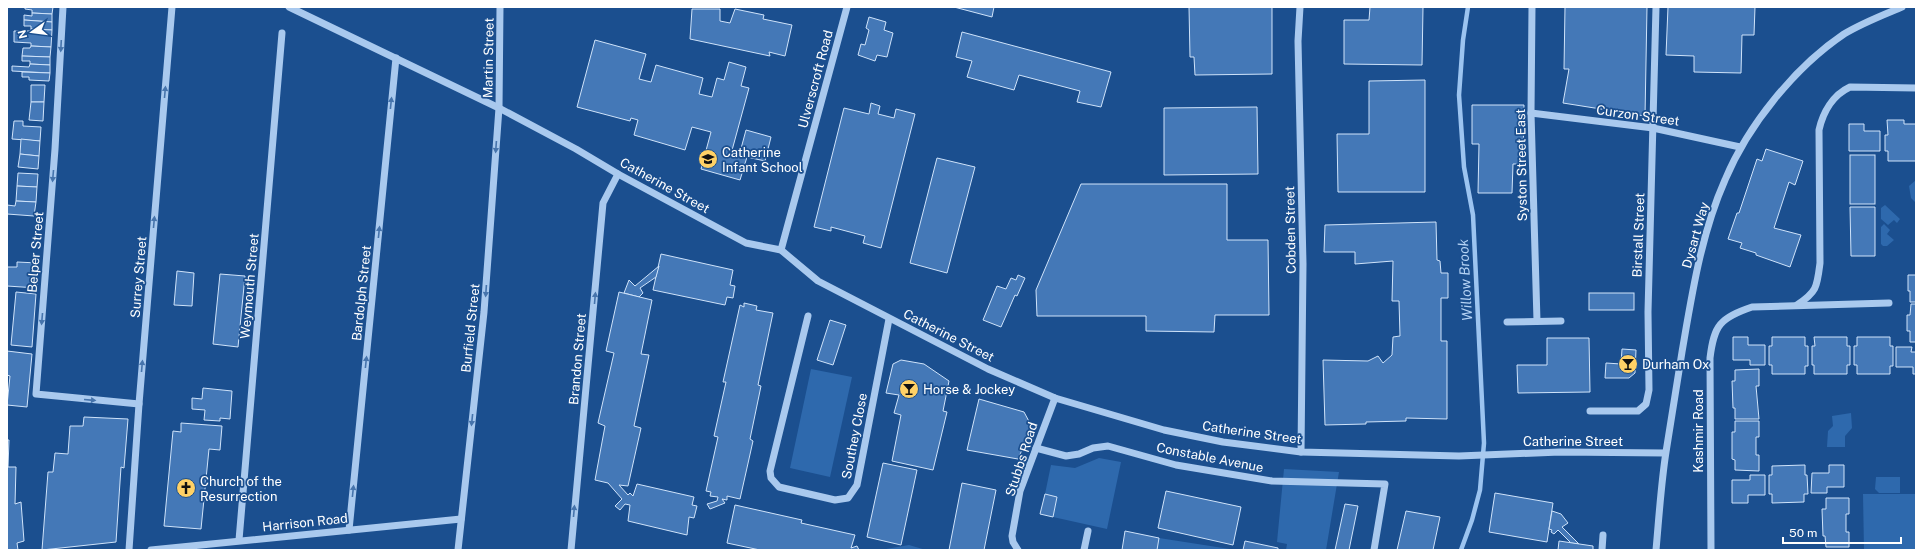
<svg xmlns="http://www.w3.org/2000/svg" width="1923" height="557" font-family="'Public Sans',sans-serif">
	<rect width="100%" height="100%" fill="#1b4f8f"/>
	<g fill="#2e69ad">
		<path d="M1916,180V203L1911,198L1909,186Z"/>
		<path d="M1885,205L1900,219L1897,223L1894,220L1888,225L1881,219V208Z"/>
		<path d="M1884,224L1890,230L1887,234L1894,240L1887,246H1883L1881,244V227Z"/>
		<path d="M811,369L852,377L830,477L790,468Z"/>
		<path d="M1851,413L1852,428L1845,436V447H1827L1828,431L1833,426L1832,416Z"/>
		<path d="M1099,458L1121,462L1107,529L1053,517L1057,497L1045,494L1051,465L1075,468Z"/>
		<path d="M1284,469L1339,472L1326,550H1286L1287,544L1277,542Z"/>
		<path d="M1876,477H1900V493H1879L1875,489Z"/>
		<path d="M1863,494H1916V550H1864Z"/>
		<path d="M1159,538L1236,550H1157Z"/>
		<path d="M909,545L926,550H886V549Z"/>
	</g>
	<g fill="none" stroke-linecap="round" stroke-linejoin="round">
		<path stroke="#9cc4f0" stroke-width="4.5" d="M1461,550L1472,520L1480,490L1484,443L1473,215L1464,167L1459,95L1463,40L1468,7"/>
	</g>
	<g fill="#4478b7" stroke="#cfe3fa">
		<path d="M25,7H53L52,14L32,13V10L25,9Z"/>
		<path d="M954,7H994L992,17Z"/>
		<path d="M1189,7H1272V74L1195,75L1194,57H1190Z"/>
		<path d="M1370,7H1423L1422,65L1344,64V20H1369Z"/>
		<path d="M1565,7H1647L1645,116L1563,103L1569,69H1564Z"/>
		<path d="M1668,7H1755L1754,35H1742L1741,73L1694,72V56L1666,55Z"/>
		<path d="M692,9H720V21L730,23L735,9L764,15L763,19L792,25L785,56L769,52L770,56L690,39Z"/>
		<path d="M32,13L52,14V22L24,20V15L32,16Z"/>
		<path d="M869,17L886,22L884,30L893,33L887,57L877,55L875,61L858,55L861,44L865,45L869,30L866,28Z"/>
		<path d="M24,20L52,22V30L31,29V26H24Z"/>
		<path d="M31,29L52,30L51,47L31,46V43L14,42V31H31Z"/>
		<path d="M962,32L1111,72L1101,107L1077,102L1080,91L1019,75L1014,90L967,77L972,61L956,57Z"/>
		<path d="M595,40L646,54L639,79L651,82L656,65L703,78L699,94L712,97L717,78L724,80L729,62L746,67L741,86L749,88L731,154L739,156L746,130L771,137L765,161L747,157L740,180L701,169L711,132L692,127L685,150L634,135L638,120L631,118L630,121L577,107Z"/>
		<path d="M31,46L51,47L50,57L22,56L23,48H30Z"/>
		<path d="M22,56L50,57V65L30,64V61H22Z"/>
		<path d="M30,64L50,65V73L12,71V66L29,67Z"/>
		<path d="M22,72L50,73L49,81L29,80V77H22Z"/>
		<path d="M1425,80V192H1338L1337,134H1369V81Z"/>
		<path d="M31,85H45L44,102H31Z"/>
		<path d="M31,102H44L43,121L29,120Z"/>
		<path d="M871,103L880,106L878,114L894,118L896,109L915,114L881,248L863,243L865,236L831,227V231L814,227L844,108L869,114Z"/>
		<path d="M1472,105H1524L1523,164H1513L1512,193H1478L1479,144H1472Z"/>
		<path d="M1257,107L1258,174L1164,175V108Z"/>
		<path d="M1887,120H1904V124H1916V161H1888V151H1885V135H1888Z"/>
		<path d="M14,121H23V126L41,127L40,141L12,139Z"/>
		<path d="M1849,124H1864V131H1880V151H1849Z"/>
		<path d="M21,139L40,141L39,156L20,154Z"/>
		<path d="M1766,149L1803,161L1795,185L1789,182L1774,228L1801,235L1790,267L1756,255V253L1740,248L1742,243L1728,239L1737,213H1739L1757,159L1762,161Z"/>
		<path d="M20,154L39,156L38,169L18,167Z"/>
		<rect x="1850" y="155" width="25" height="49"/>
		<path d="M937,158L975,167L947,273L910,263Z"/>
		<path d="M18,173L38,174L37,187L17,186Z"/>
		<path d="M1081,184H1227V240H1268L1269,315H1215L1214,332L1146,331V316H1037L1036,290Z"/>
		<path d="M17,186L37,187L36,202L16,201Z"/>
		<path d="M16,201L36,202L34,216L7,214V205L15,206Z"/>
		<path d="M1850,207H1875V256H1851Z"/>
		<path d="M1436,222L1437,260L1440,261L1441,273H1448V298H1441V341H1447V419L1406,418V421L1366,422V424L1325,425L1323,360L1368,361L1378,356L1383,363L1392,355L1393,337L1400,336L1399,301H1392L1393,261L1355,264V252H1324L1325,225Z"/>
		<path d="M661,254L733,270L730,285L735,286L733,298L727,297L725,305L653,290Z"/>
		<path d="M17,262L38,263L37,288L7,286V267H17Z"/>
		<path d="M659,266L656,277L640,288L643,293L639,297L624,293L629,280L635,286Z"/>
		<path d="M177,271L194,273L192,306L174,305Z"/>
		<path d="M220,274L245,276L238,347L213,344Z"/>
		<path d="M1018,275L1025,278L1017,296L1015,295L1001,327L983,320L997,286L1006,289L1011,278L1016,280Z"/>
		<path d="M1908,275H1916V302H1910V291H1908Z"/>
		<path d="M16,292L36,294L32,347L11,345Z"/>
		<path d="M619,292L652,300L641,354L649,355L634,426L641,428L628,486L619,485L628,495L630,493L633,496L637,484L694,497L692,505L697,506L694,518L689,517L687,535L628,521L630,505L625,504L620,510L615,506L622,499L608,483L595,480L605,426L598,423L614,353L606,351Z"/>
		<rect x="1589" y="293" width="45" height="17"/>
		<path d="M744,303L757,306L756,310L773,313L758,385L761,386L750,439L753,441L740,499L727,496V500L722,499L725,503L710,509L707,504L717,501L718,497L710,496L711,492L706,491L718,437L714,436L726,382H723L740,305L744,307Z"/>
		<path d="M1911,304H1916V342H1910V331H1907V315H1910Z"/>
		<path d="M830,320L846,325L833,365L817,360Z"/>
		<path d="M1733,337H1748V345H1765V365H1750V360H1733Z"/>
		<path d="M1772,337H1805V346H1808V366H1805V374H1772V365H1769V346H1772Z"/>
		<path d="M1814,337H1847V346H1850V365H1847V374H1814V365H1812V346H1815Z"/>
		<path d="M1857,337H1890V346H1893V366H1890V374H1857V365H1854V346H1857Z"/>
		<path d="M1547,338H1589L1590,392L1518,393L1517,365H1547Z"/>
		<path d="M1896,347H1912L1911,352H1916V374H1913V367H1896Z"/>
		<path d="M1622,349L1636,350L1635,373L1629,378H1605L1606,363L1621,364Z"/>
		<path d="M7,351L32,354L27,407L7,405L10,376L7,375Z"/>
		<path d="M901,360L924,364L949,381L943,411L947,412L933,470L892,461L901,415L894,413L899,395L886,393L893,364Z"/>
		<path d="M1759,369V386H1756L1759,419H1735V408H1733L1732,381H1735V370Z"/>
		<path d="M203,388L232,391L230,419L220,418V421L204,420L205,410L192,409V398L202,399Z"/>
		<path d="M979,399L1024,412L1032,427L1018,459L967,450Z"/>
		<path d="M84,417L128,419L124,468L121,467L116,542L42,550L48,472H53L55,453L68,454L70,426H83Z"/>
		<path d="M1735,421H1759V437H1756V455H1759V471L1735,470V460L1732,459V432H1735Z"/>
		<path d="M181,423L222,426L220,450L209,449L201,529L164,526L173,431L181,432Z"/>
		<path d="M7,440H9L8,467H16L15,504L21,502L24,541L17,543L18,550H7Z"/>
		<path d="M883,463L917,470L901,545L867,537Z"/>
		<path d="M1805,465V475H1807L1808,494H1804V502L1772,503V494H1769V475H1772V466Z"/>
		<path d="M1829,465H1844V487H1827V493H1811L1812,473H1829Z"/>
		<path d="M1750,475H1765V495H1748V503H1732V480H1750Z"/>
		<path d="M962,483L996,490L984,550H949Z"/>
		<path d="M1166,491L1241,507L1233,545L1158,528Z"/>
		<path d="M1495,493L1553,503L1547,542L1489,532Z"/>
		<path d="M1045,494L1057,497L1053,517L1040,514Z"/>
		<path d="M1826,498H1849V514H1846V532H1849V547H1826L1825,536H1823L1822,509H1826Z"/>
		<path d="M1345,504L1358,506L1349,550H1335Z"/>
		<path d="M735,505L802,520L801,523L855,535L851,548L857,546L859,550H760L727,543Z"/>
		<path d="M1406,511L1440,517L1433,550H1397Z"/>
		<path d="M1552,511L1561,514L1568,523L1562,527L1579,544L1571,543L1558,530L1554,534L1551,532L1552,530L1549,529Z"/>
		<path d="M1125,531L1159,538L1157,550H1122Z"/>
		<path d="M1245,541L1278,548V550H1243Z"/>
		<path d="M1559,541L1593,546V550H1558Z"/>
	</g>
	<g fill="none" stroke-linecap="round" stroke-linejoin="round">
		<g stroke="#a9c9ee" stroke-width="7">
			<path d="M63,7L55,149L36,394L139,404"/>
			<path d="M289,7L499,108L576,149L618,174L746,243L781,250L818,281L988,369L1055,398L1164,430L1223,442L1301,452L1459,456L1560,452L1665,453"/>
			<path d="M1300,7L1298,41L1303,264L1301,452"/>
			<path d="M1532,7L1531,113L1537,321"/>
			<path d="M1531,113L1653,128L1740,147"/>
			<path d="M781,250L847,7"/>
			<path d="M1797,305C1817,292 1817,287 1820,263L1819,130C1823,112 1833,95 1850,87L1916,88"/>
			<path d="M808,316L770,471L771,478L779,487L835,500L848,498L857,485L889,319"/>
			<path d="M1507,322L1561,321"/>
			<path d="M1590,411H1638L1646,404L1649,390L1648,312L1656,7"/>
			<path d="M1036,448L1066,456L1079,454L1093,448L1108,446L1176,465L1272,481L1385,484L1374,550"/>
			<path d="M349,530L396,58"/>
			<path d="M239,540L282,33"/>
			<path d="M129,550L139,404L172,7"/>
			<path d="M151,550L461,519"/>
			<path d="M458,550L484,312L499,108L500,7"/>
			<path d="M571,550L603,203L618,174"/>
			<path d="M1018,550L1013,542L1012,536L1020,491L1055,398"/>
			<path d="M1084,550L1088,531"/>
			<path d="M1602,550L1603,535"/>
			<path d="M1656,550C1659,517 1661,484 1666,452C1671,419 1677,385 1682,352C1692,294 1701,234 1725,180C1748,125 1795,67 1844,34C1862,23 1883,15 1902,7"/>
			<path d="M1711,550L1710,358C1714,325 1720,318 1752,307L1889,303"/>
		</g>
	</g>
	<defs><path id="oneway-solid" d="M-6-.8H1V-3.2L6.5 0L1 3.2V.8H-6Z"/></defs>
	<g fill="#4674ac">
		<use href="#oneway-solid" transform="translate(61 46) rotate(93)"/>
		<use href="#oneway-solid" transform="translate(165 92) rotate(-85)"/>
		<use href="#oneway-solid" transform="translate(391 103) rotate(-84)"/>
		<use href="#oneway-solid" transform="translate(496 147) rotate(94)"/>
		<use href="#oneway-solid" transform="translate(53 176) rotate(95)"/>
		<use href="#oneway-solid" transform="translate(154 222) rotate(-85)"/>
		<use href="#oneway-solid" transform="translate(379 232) rotate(-84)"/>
		<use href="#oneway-solid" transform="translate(486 291) rotate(94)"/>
		<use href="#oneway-solid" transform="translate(595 298) rotate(-85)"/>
		<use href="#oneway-solid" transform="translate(42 319) rotate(95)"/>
		<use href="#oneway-solid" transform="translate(366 362) rotate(-84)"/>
		<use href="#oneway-solid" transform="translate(142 366) rotate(-85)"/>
		<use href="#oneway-solid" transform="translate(90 400) rotate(5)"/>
		<use href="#oneway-solid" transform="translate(472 420) rotate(96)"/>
		<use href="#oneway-solid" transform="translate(353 491) rotate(-84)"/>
		<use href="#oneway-solid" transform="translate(574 511) rotate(-85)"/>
	</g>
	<defs>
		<g id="school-disc" transform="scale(1)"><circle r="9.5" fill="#ffd166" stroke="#1b4f8f"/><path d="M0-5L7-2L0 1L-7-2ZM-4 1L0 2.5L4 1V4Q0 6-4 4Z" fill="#111"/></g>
		<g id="bar-disc" transform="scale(1)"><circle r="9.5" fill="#ffd166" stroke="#1b4f8f"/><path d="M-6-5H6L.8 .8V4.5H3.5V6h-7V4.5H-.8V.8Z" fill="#111"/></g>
		<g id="church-disc" transform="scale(1)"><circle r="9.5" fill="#ffd166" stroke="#1b4f8f"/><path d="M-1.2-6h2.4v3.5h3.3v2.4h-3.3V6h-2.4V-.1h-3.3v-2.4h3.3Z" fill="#111"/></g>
	</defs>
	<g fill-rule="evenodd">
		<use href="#school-disc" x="708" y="159"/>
		<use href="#bar-disc" x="1628" y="364"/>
		<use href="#bar-disc" x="909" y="389"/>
		<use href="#church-disc" x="186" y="488"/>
	</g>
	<g text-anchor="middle" stroke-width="3.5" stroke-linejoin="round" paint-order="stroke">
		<g font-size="13" fill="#fff" stroke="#1b4f8f">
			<text transform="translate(488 58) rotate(-89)" y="5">Martin Street</text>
			<text transform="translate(815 79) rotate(-75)" y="5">Ulverscroft Road</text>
			<text transform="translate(1638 115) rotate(8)" y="5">Curzon Street</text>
			<text transform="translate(1521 165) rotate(-91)" y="5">Syston Street East</text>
			<text transform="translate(665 185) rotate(29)" y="5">Catherine Street</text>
			<text transform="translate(1290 230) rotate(-91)" y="5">Cobden Street</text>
			<text transform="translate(1638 235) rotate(-88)" y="5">Birstall Street</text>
			<text transform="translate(1695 235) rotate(-74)" y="5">Dysart Way</text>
			<text transform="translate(35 252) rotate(-85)" y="5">Belper Street</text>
			<text transform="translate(138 277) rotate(-85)" y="5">Surrey Street</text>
			<text transform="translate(249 286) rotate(-85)" y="5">Weymouth Street</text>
			<text transform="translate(361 293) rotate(-84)" y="5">Bardolph Street</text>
			<text transform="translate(470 328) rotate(-84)" y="5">Burfield Street</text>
			<text transform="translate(949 335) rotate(27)" y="5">Catherine Street</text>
			<text transform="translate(577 359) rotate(-85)" y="5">Brandon Street</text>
			<text transform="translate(1698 431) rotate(-90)" y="5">Kashmir Road</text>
			<text transform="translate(1252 432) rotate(8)" y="5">Catherine Street</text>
			<text transform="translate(854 436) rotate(-79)" y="5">Southey Close</text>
			<text x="1573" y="446">Catherine Street</text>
			<text transform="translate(1210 457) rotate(11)" y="5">Constable Avenue</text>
			<text transform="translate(1021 459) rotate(-72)" y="5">Stubbs Road</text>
			<text transform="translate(305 522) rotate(-6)" y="5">Harrison Road</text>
		</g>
		<g font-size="13" fill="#fff" stroke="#1b4f8f" text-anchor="start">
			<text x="722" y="157">Catherine<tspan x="722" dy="15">Infant School</tspan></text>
			<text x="1642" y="369">Durham Ox</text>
			<text x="923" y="394">Horse &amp; Jockey</text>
			<text x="200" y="486">Church of the<tspan x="200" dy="15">Resurrection</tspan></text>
		</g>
		<g font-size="14" font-style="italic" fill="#b5d3f5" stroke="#1b4f8f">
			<text transform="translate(1465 280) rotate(-93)" y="5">Willow Brook</text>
		</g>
	</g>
	<rect width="1923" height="557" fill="none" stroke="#ffffff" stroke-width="16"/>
	<g transform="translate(32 32) rotate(256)" stroke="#1b4f8f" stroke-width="3" paint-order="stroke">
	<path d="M0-3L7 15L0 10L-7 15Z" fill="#ffffff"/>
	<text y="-6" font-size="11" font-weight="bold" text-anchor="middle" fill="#ffffff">N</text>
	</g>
	<path d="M1783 537v6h118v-6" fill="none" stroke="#ffffff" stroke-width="2"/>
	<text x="1789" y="537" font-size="12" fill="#ffffff" stroke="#1b4f8f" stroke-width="3" paint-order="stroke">50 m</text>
</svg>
